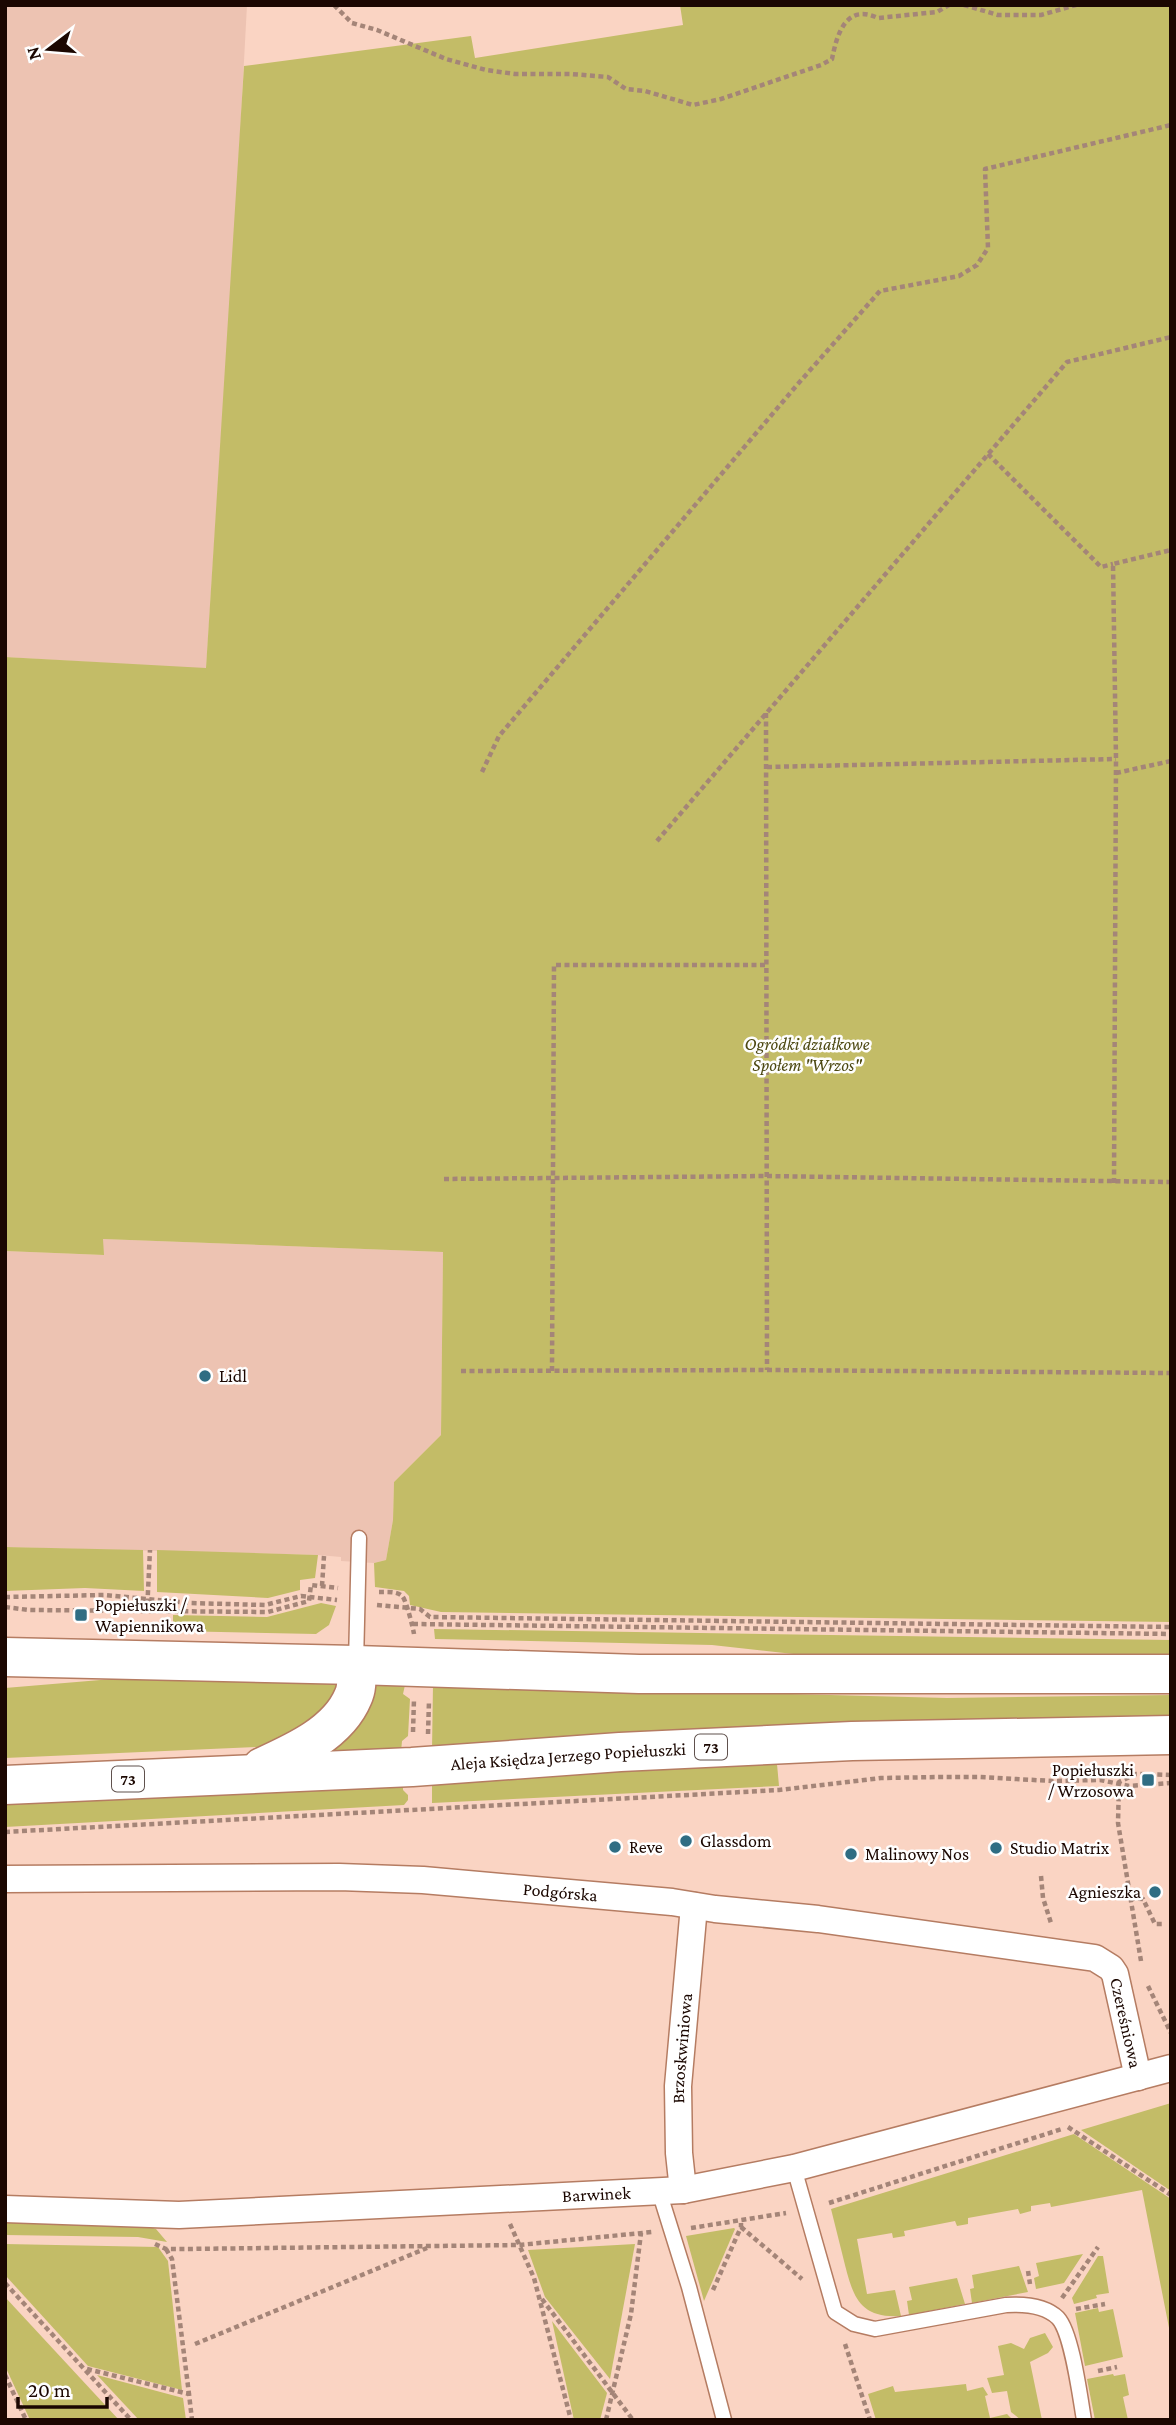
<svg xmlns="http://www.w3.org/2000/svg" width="1176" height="2425" font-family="'Crimson Pro',serif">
	<rect width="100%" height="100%" fill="#fad4c3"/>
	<g fill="#edc3b2">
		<path d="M5,5H247L236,210L206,669L5,657Z"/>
		<path d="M103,1239L443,1252L441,1435L394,1482L393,1520L386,1560L374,1563L341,1561V1557L318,1555L5,1547V1251L103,1255Z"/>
	</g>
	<g fill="#c3bc67">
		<path d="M680,5H1171V1622L441,1612L410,1605L409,1596L404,1591L375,1587L374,1563L386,1560L393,1520L394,1482L441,1435L443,1252L103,1239L104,1255L5,1251V657L206,668L244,66L471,36L475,58L683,25Z"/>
		<path d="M5,1547L143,1550L144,1591L85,1588L5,1591Z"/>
		<path d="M157,1550L318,1555L315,1578L300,1580V1590L268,1598L157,1592Z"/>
		<path d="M321,1603L336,1606L329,1625L316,1634L173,1631V1615L267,1617Z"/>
		<path d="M434,1629L1171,1640V1656L829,1658L712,1645L435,1639Z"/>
		<path d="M160,1675L341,1683L328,1712L276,1743L257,1747L5,1758V1688Z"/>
		<path d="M370,1684L405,1685L403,1694L410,1699L408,1736L402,1741L401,1752L329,1755L325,1748Z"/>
		<path d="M433,1685L947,1698L1171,1695V1717L432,1750Z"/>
		<path d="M777,1764L779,1786L432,1803V1781Z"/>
		<path d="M403,1783V1790L408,1795V1800L404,1805L5,1827V1804Z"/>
		<path d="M1171,2103V2191L1081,2130Z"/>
		<path d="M1074,2134L1171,2199V2338L1142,2190L1051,2207L1050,2203L1031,2206V2211L1020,2214L1018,2209L968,2218V2224L957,2226L955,2221L904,2231L905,2236L893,2238L892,2233L857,2239L867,2294L895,2290L901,2316C857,2319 852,2293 843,2257C839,2241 835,2225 831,2209Z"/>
		<path d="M5,2222L147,2226L156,2229L167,2242L138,2237L5,2235Z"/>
		<path d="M734,2228L735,2229L704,2301L686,2236Z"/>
		<path d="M5,2244L158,2247L168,2261L182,2390L88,2366L5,2275Z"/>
		<path d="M635,2244L610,2379L545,2297L528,2250Z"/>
		<path d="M1083,2254L1064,2283L1036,2289L1034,2278L1039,2276L1036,2263Z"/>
		<path d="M1098,2256H1103L1109,2293L1096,2295L1097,2298L1074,2304L1072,2298Z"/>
		<path d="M1019,2266L1028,2292L972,2303L970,2289L974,2288L972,2275Z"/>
		<path d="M957,2278L965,2304L909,2315L907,2301L912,2300L909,2287Z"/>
		<path d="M5,2297L119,2420H30L5,2366Z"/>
		<path d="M1098,2308L1099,2312L1113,2309L1123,2357L1085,2366L1075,2313Z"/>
		<path d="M552,2321L607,2393L600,2420H574Z"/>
		<path d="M1045,2333L1053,2347L1048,2353L1030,2362L1042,2420H1021L1011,2412L1007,2391L992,2393L987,2378L1004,2375L998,2346L1011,2343L1024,2349L1030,2338Z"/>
		<path d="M1113,2374L1114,2376L1125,2374L1129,2395L1123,2397L1128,2420H1095L1087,2379Z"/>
		<path d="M97,2375L183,2398L186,2420H139Z"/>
		<path d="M966,2384L967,2391L983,2387L988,2395L985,2396L990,2418L1007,2414L1013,2420H876L868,2394L893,2386L895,2392Z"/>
	</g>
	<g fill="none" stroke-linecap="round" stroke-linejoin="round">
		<g stroke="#b57c62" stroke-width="17">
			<g id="lane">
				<path d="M356,1663L359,1538"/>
				<path d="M794,2168L835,2312L854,2324L875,2329L1006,2305C1023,2304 1045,2305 1058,2318C1072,2333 1080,2397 1084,2420"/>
				<path d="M659,2191L689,2287L724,2420"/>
			</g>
		</g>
		<g stroke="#b57c62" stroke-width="29">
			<g id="street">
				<path id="s1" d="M5,1879L339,1877L423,1880L672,1902L715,1909L818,1919L1095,1958L1111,1968L1115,1974L1138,2077"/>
				<path id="s2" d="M683,2190L679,2153L678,2086L694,1906"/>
				<path id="s3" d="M5,2209L179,2215L683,2190L794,2168L1171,2068"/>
			</g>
		</g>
		<g stroke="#b57c62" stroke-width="41">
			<g id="primary">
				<path d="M5,1657L356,1665L639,1674H1171"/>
				<path d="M262,1767C295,1752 338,1733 353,1697C358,1687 356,1676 356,1665"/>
				<path id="s4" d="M5,1785L412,1767L620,1752L852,1741L1171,1735"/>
			</g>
		</g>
		<g stroke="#a48578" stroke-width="4.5" stroke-dasharray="5 3.5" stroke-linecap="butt">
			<path d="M334,5L352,23L377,30L446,59L486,70L515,74H571L608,77L626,89L645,91L693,105L721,99L821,65L832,59C837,34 846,3 878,18L937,12L949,5"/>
			<path d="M964,5L998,15H1041L1076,5"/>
			<path d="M988,454L1101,567L1113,564"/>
			<path d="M766,713L767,1370"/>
			<path d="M767,767L1116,759"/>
			<path d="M482,772L499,736L797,385L880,291L959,276L977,265L988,248L985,169L1171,125"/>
			<path d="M1116,773L1171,761"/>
			<path d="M657,841L1067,362L1171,337"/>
			<path d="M444,1179L767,1176L1171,1182"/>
			<path d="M1114,1183L1116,759L1113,564L1171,550"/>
			<path d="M461,1371L767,1370L1171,1373"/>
			<path d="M552,1371L554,965H767"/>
			<path d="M322,1586L324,1556"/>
			<path d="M379,1592C386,1592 397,1591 402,1596C406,1599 413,1628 414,1634"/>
			<path d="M5,1597L104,1595L190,1603L265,1605L301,1596L337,1600"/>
			<path d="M377,1605L420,1609L430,1617L1171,1627"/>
			<path d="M5,1607L29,1610L268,1612L309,1601L311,1585L338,1588"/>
			<path d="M147,1612L150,1550"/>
			<path d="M413,1624L1171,1634"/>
			<path d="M413,1732L414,1699"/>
			<path d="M428,1734L429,1701"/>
			<path d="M5,1832L779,1790L881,1778L942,1777H980L1052,1781L1100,1780L1129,1786L1171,1783"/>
			<path d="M1041,1876L1043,1898L1051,1923"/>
			<path d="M1130,1898L1143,1899L1155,1924H1164"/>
			<path d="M1141,1961L1118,1823L1119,1782L1136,1774L1171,1775"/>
			<path d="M1148,1986L1171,2033"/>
			<path d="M1068,2127L1171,2195"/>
			<path d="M829,2203L1062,2129"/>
			<path d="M510,2224L534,2278L571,2420"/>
			<path d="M741,2227L802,2279"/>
			<path d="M691,2228L786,2213"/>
			<path d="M155,2244L166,2249H183L519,2245L652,2232"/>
			<path d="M166,2249L172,2259L189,2394"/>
			<path d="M1028,2271L1030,2284"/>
			<path d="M5,2283L131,2420"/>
			<path d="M713,2290L741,2227V2220"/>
			<path d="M1062,2298L1098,2247"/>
			<path d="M542,2299L633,2420"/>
			<path d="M1076,2309L1105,2304"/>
			<path d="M195,2344L427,2248"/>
			<path d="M845,2344L870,2420"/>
			<path d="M87,2369L189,2394L192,2420"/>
			<path d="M1098,2371L1117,2367"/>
			<path d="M5,2375L26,2420"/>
			<path d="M606,2420L631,2314L641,2233"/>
		</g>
		<use href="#lane" stroke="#fff" stroke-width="14"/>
		<use href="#street" stroke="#fff" stroke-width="26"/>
		<use href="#primary" stroke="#fff" stroke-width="38"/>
	</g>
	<g fill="#2f6d83" stroke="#fefefe" stroke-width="2.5">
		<circle cx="205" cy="1376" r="7"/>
		<rect x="74" y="1608" width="14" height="14" rx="3.5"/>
		<rect x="1141" y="1773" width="14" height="14" rx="3.5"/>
		<circle cx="686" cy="1841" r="7"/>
		<circle cx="615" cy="1847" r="7"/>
		<circle cx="996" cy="1848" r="7"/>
		<circle cx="851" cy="1854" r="7"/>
		<circle cx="1155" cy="1892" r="7"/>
	</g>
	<g text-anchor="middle" stroke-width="5" stroke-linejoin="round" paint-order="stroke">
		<g fill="#fefefe" stroke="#5f514d" stroke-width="2">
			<rect x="695" y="1734.5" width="32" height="25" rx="5"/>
			<rect x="112" y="1766.5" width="32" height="25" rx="5"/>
		</g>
		<g font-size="16" font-weight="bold" fill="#1b0701">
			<text x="711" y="1753">73</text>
			<text x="128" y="1785">73</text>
		</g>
		<g font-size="18" font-style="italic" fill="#4c4812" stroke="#fefefe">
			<text x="807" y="1050">Ogródki działkowe<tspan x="807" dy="21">Społem "Wrzos"</tspan></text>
		</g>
		<g font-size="18" fill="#1b0701" stroke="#fefefe" text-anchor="start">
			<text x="219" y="1382">Lidl</text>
			<text x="95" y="1611">Popiełuszki /<tspan x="95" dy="21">Wapiennikowa</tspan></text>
			<text x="1134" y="1776" text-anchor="end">Popiełuszki<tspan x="1134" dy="21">/ Wrzosowa</tspan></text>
			<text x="700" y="1847">Glassdom</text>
			<text x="629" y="1853">Reve</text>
			<text x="1010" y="1854">Studio Matrix</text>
			<text x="865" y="1860">Malinowy Nos</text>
			<text x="1141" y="1898" text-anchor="end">Agnieszka</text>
		</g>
		<g font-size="18" fill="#1b0701" stroke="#fefefe">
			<text dy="6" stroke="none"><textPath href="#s4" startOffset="564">Aleja Księdza Jerzego Popiełuszki</textPath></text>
			<text dy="6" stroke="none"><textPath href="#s1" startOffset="556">Podgórska</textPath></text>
			<text dy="6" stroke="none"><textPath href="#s1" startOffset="1171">Czereśniowa</textPath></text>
			<text dy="6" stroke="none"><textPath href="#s2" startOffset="142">Brzoskwiniowa</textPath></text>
			<text dy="6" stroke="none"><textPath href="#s3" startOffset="592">Barwinek</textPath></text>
		</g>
	</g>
	<rect width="1176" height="2425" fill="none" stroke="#1b0701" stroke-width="14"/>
	<g transform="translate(49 49) rotate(254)" stroke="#fefefe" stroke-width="5" paint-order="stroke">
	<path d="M0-5L12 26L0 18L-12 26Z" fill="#1b0701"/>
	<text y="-10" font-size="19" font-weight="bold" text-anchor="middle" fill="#1b0701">N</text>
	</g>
	<path d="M18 2397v10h89v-10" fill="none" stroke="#1b0701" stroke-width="3.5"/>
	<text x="28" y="2397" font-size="21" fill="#1b0701" stroke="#fefefe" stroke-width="5" paint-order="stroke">20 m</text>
</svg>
